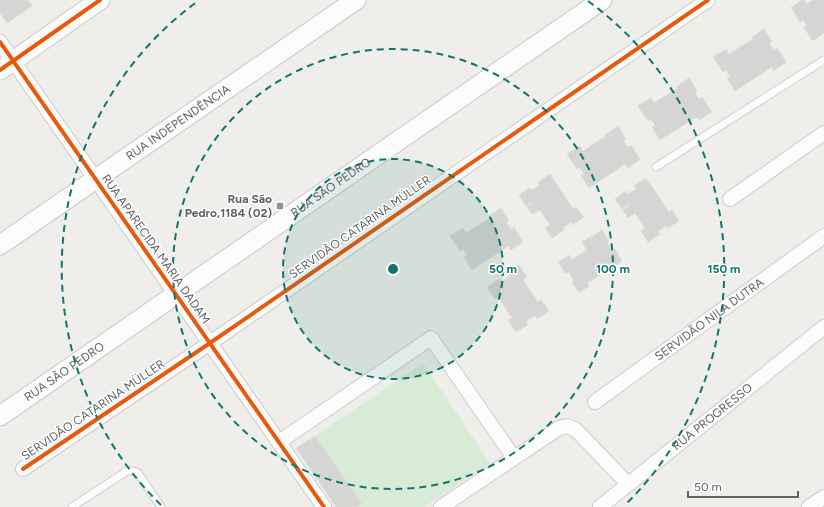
<svg xmlns="http://www.w3.org/2000/svg" width="824" height="507" font-family="Figtree,sans-serif">
	<rect width="100%" height="100%" fill="#efeeea"/>
	<path fill="#d8ebd6" d="M423,363L490,463L424,507H357L361,504L315,436Z"/>
	<g fill="#d6d5d3" stroke="#deddd9">
		<path d="M0,0H28L32,6L7,23L0,13Z"/>
		<path d="M802,0H804L807,4L813,0H824V33L813,41L804,28L807,26L803,20L800,22L791,7Z"/>
		<path d="M764,29L772,42L769,44L774,50L777,48L786,62L774,71L772,67L735,91L727,78L730,76L726,70L723,72L713,57L726,49L729,54L753,39L752,37Z"/>
		<path d="M689,78L697,91L695,93L699,99L702,97L712,112L699,120L696,117L660,140L652,127L655,126L651,119L648,121L638,106L651,98L654,103L678,88L676,87Z"/>
		<path d="M618,126L626,139L623,141L628,147L631,145L640,159L628,168L625,164L589,188L581,175L584,174L579,167L577,169L567,154L580,146L583,151L606,136L605,135Z"/>
		<path d="M550,174L573,209L576,207L584,217L572,225L571,222L563,228L564,230L552,238L545,228L550,225L540,210L532,214L527,207L534,202V201L526,206L519,195L530,188L532,190L540,185L538,182Z"/>
		<path d="M646,178L669,212L672,210L679,221L668,228L666,226L658,231L660,234L648,242L641,231L645,228L635,213L628,218L623,210L630,205L629,204L622,209L615,199L626,191L628,194L636,189L634,186Z"/>
		<path d="M501,208L509,221L506,222L511,229L514,227L523,242L511,250L508,246L472,270L464,257L467,255L463,249L460,251L450,236L463,228L466,233L490,218L488,216Z"/>
		<path d="M602,230L609,241L607,242L612,251L615,249L622,261L587,283L589,286L579,293L572,282L574,281L569,272L566,274L558,262L569,255L572,260L587,250L582,242L590,237L596,244L591,237Z"/>
		<path d="M519,265L527,277L523,280L538,302L541,300L549,311L537,319L535,316L526,321L528,325L516,332L508,320L512,318L498,297L495,299L487,287L499,279L501,282L509,277L507,273Z"/>
		<path d="M315,436L362,504L357,507H336L296,448Z"/>
	</g>
	<g fill="none" stroke-linecap="round" stroke-linejoin="round">
		<g stroke="#cbcccc" stroke-width="9">
			<g id="lane">
				<path d="M656,167L824,60"/>
				<path d="M72,507L127,471H133L138,473L161,507"/>
			</g>
		</g>
		<g stroke="#cbcccc" stroke-width="16">
			<g id="street">
				<path d="M0,42L324,507"/>
				<path d="M730,199L824,133"/>
				<path id="s1" d="M595,402L824,236"/>
				<path d="M279,442L431,338L514,458"/>
				<path d="M23,469L210,343L708,0"/>
				<path d="M441,507L559,428L567,426L576,430L628,484"/>
				<path id="s2" d="M600,507L824,327"/>
				<path d="M809,507L824,497"/>
			</g>
		</g>
		<g stroke="#cacacb" stroke-width="21">
			<g id="secondary">
				<path d="M0,70L100,0"/>
				<path id="s3" d="M0,245L356,0"/>
				<path id="s4" d="M0,416L602,0"/>
			</g>
		</g>
		<use href="#lane" stroke="#fdfcfc" stroke-width="7"/>
		<use href="#street" stroke="#fdfcfc" stroke-width="14"/>
		<use href="#secondary" stroke="#fdfcfc" stroke-width="19"/>
		<g stroke="#fff" stroke-width="6">
			<g id="cycleway">
				<path d="M0,42L324,507"/>
				<path d="M0,70L100,0"/>
				<path d="M23,469L210,343L708,0"/>
			</g>
		</g>
		<use href="#cycleway" stroke="#e8590c" stroke-width="4"/>
	</g>
	<circle cx="393" cy="269" r="110" fill="#0f766e" fill-opacity=".12"/>
	<g fill="none" stroke="#0f766e" stroke-width="2" stroke-dasharray="7 5">
		<circle cx="393" cy="269" r="110"/>
		<circle cx="393" cy="269" r="220"/>
		<path d="M161 505A331 331 0 0 1 198 1M588 1A331 331 0 0 1 625 505"/>
	</g>
	<rect fill="#919496" stroke="#fff" stroke-width="1.5" x="276" y="202" width="8" height="8" rx="2"/>
	<g text-anchor="middle" stroke-width="3" stroke-linejoin="round" paint-order="stroke">
		<g font-size="12" fill="#5f6368" stroke="#fff">
			<text dy="4" stroke="none"><textPath href="#s3" startOffset="216">RUA INDEPENDÊNCIA</textPath></text>
			<text dy="4" stroke="none"><textPath href="#s4" startOffset="402">RUA SÃO PEDRO</textPath></text>
			<text transform="translate(360 227) rotate(-35)" y="4">SERVIDÃO CATARINA MÜLLER</text>
			<text transform="translate(156 249) rotate(55)" y="4">RUA APARECIDA MARIA DADAM</text>
			<text dy="4" stroke="none"><textPath href="#s1" startOffset="141">SERVIDÃO NILA DUTRA</textPath></text>
			<text dy="4" stroke="none"><textPath href="#s4" startOffset="78">RUA SÃO PEDRO</textPath></text>
			<text transform="translate(93 410) rotate(-34)" y="4">SERVIDÃO CATARINA MÜLLER</text>
			<text dy="4" stroke="none"><textPath href="#s2" startOffset="144">RUA PROGRESSO</textPath></text>
		</g>
		<g font-size="12" font-weight="bold" fill="#5f6368" stroke="#fff" text-anchor="end">
			<text x="272" y="203">Rua São<tspan x="272" dy="14">Pedro,1184 (02)</tspan></text>
		</g>
	</g>
	<circle cx="393" cy="269" r="6" fill="#0f766e" stroke="#fff" stroke-width="2"/>
	<g font-size="12" text-anchor="middle" font-weight="bold" fill="#0f766e" stroke="#fff" stroke-width="3" stroke-linejoin="round" paint-order="stroke">
		<text x="503" y="273">50 m</text>
		<text x="613" y="273">100 m</text>
		<text x="724" y="273">150 m</text>
	</g>
	<path d="M688 491v6h110v-6" fill="none" stroke="#5f6368" stroke-width="2"/>
	<text x="694" y="491" font-size="12" fill="#5f6368" stroke="#ffffff" stroke-width="3" paint-order="stroke">50 m</text>
</svg>
